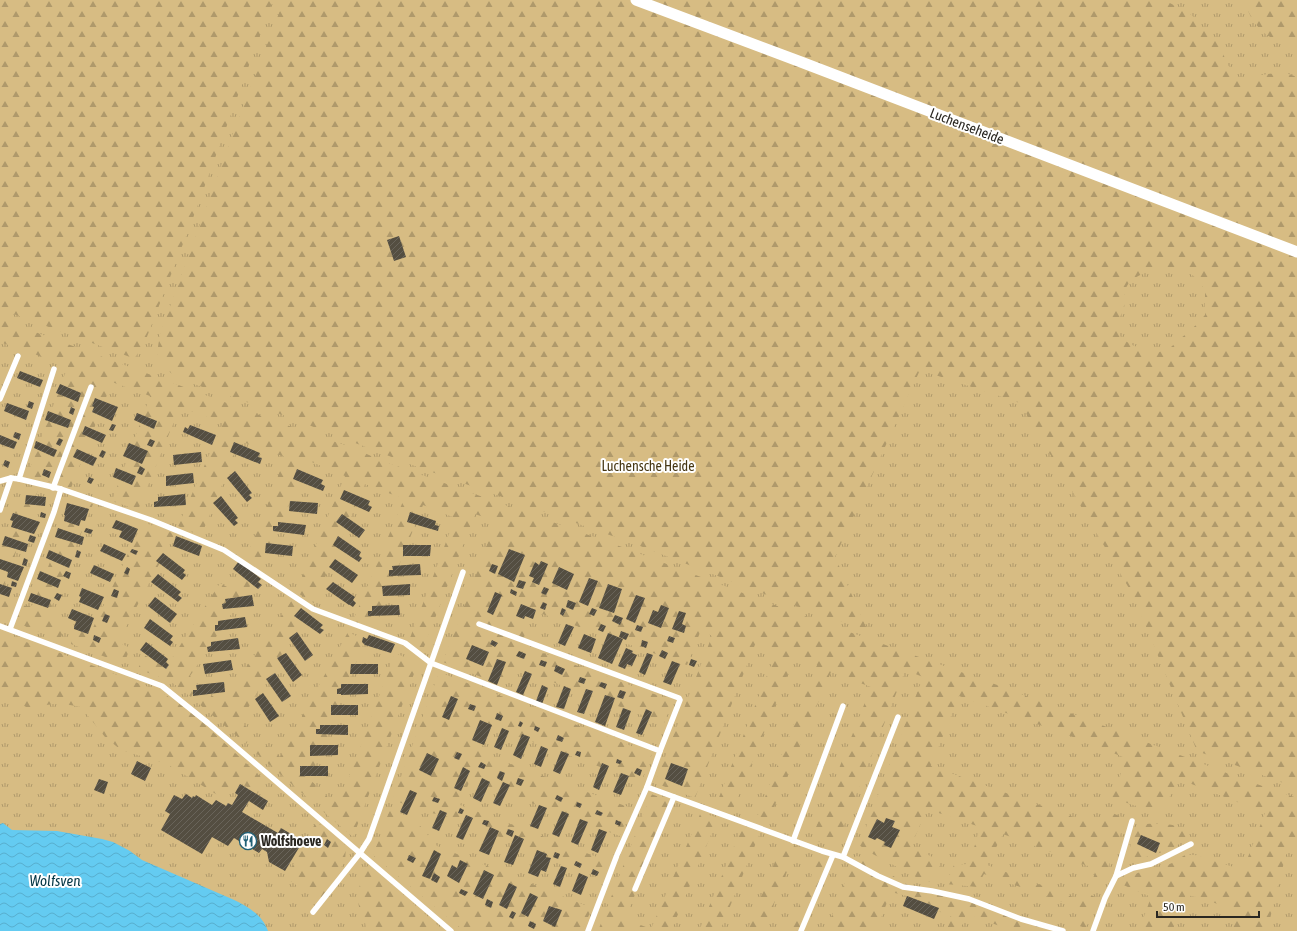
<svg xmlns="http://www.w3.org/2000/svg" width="1297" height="931" font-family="'Asap Condensed',sans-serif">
	<defs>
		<pattern id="grass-tufts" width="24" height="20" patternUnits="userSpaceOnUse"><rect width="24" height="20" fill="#d7bc83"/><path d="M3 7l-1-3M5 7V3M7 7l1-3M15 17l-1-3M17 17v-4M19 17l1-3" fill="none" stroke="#af996b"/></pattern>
		<pattern id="forest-firs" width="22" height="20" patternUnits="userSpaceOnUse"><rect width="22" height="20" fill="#d7bc83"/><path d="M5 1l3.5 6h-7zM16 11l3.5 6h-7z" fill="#af996b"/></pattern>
		<pattern id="water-waves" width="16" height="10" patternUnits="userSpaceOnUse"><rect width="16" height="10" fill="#64cbf1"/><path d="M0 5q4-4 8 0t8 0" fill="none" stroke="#57aece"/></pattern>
		<pattern id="building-hatch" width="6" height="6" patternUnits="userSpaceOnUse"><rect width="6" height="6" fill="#544e41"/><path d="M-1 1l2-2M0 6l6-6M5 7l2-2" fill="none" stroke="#69645a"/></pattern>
	</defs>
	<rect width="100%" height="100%" fill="#efe8d8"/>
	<rect fill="url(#grass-tufts)" x="0" y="0" width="1297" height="931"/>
	<g fill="url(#forest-firs)" fill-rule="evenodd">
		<path d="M0,0H273L193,218L143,347L135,357H130L0,309Z"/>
		<path d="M284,0H627L690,23L1297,255V788L1197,751L1133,595L1020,403L920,370L835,557L867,629L830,618L785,602L635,544L415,466L267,409L191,383L171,373L163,366L158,358L157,353L160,334L237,122ZM1169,267L1186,270L1196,278L1205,290V315L1196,325L1171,347L1159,352L1134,346L1122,339L1117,331L1116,322C1122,315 1125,308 1125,299C1125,297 1124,294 1125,292C1127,275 1155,269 1169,267Z"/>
		<path d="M647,0H1164L1189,13L1198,21L1202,28L1221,45L1226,63L1241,80C1256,76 1286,68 1297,78V248Z"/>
		<path d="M1245,0H1297V39C1292,39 1283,41 1278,40C1261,36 1247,15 1245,0Z"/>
		<path d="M0,319L311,434L348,446L383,461L622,547L788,610L1000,686L1245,780L1297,798V835L1288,846L1267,931H1231L1237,911L1201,898L1186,895L1176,917L1173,931H1139L1151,897L1121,884L1130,876L1148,869L1163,867L1172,863L1185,855H1195L1243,870L1265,813L1179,779L1169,798L1162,808C1143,810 1129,804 1112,797L1126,760L1123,757L1076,738L959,696L931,766L1101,827L1108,811L1126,819L1101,886L1092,882L1096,869L1003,834L987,865L1078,899L1089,894L1097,898L1086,928L1073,924L1079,908L984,874L977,887L946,884L954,865L967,864C971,856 981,834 977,826L927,809L911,846L938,860L940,864L933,883L916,877L869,852L859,845L923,677L903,669V676L843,828L838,838L832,845L811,840L871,687L831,672L767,824L756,820L817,665L795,656L732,812L716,805L777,650L756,642L695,798L655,783L712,636L701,630L687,665L534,611L521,645L673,701L664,723L512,667L504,686L443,662L494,526L495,521L475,514L424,647L419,652L407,646L455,518L423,505L373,631L352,623L404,499L365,484L314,603L296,592L345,476L307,460L263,569L245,559L267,506L285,457L240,441L201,536L178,526L223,423L180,407L138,510L112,501L150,396L112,382L71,488L27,476L68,366L0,342Z"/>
		<path d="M24,487L38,490L1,594L10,603L4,618L0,616V549Z"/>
		<path d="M75,499L93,504L49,613L64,622V628L60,640L12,621L18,605L29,606L33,605Z"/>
		<path d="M143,522L175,534L118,642L130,648L124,664L71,644L75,629L77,627L91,630L93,628Z"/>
		<path d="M248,571L256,577L190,676L198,685L191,697L170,681L138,669L144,655L167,666L220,583L234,591Z"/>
		<path d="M292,600L308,611L240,721L253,733L246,744L199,704L207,692L222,703Z"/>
		<path d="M348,632L365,640L310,780L316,785L310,800L256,753L262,742L280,757Z"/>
		<path d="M0,634L55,651L161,692L181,705L198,718L265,781L258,793L235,780L224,799L167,764L121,750L105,737L81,707L59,703L28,708L15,701L0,690Z"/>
		<path d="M395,653L418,663L353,837L319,808L326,795L339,804Z"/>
		<path d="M444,674L652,754L641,782L489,726L480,753L631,808L620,836L470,780L460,805L610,862L604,877L446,816C425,812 413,809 393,799L438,675Z"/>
		<path d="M651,794L673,802L625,919L651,929L701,812L718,818L671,931H598Z"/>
		<path d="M390,809C402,814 414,818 423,829C428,835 431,840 437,846L592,908L582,931H466L455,924L373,855Z"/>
		<path d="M316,822L341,840L346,847L345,861L322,897L311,895L286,878Z"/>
		<path d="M1143,824C1158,824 1182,821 1188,837C1176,850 1144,859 1127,860C1130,848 1132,831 1143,824Z"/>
		<path d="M742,827L760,833L720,931H699Z"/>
		<path d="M783,842L797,847L763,931H747Z"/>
		<path d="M820,854L830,858L802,931H789Z"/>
		<path d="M855,856L862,857L913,888L927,893L957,895L1058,931H1014L966,914L960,931H946L952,917L938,911V908L907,896L891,892L876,931H826Z"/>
		<path d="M369,864L444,931H366C367,923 362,917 360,910C355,895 361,877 369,864Z"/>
	</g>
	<path fill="url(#water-waves)" d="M3,823L12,830L57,831L102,839L113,842L130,851L142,860L232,899C247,906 262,914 268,931H0V824Z"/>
	<g fill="url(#building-hatch)">
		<path d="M399,236L406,257L394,261L387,240Z"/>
		<path d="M20,371L43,380L40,387L17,378Z"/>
		<path d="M60,384L81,393L78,402L56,393Z"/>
		<path d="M95,398L118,407L112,421L92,412L94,407L92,406Z"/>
		<path d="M29,401L34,403L32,409L27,407Z"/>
		<path d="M7,403L29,411L26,420L4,411Z"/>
		<path d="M71,407L75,409L73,415L69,413Z"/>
		<path d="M48,411L71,420L68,428L45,420Z"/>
		<path d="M137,413L157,421L154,429L134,420Z"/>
		<path d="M112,424L116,425L113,431L109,430Z"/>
		<path d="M190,425L216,435L212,445L183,432L185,427L188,429Z"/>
		<path d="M85,426L106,435L102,443L82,434Z"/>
		<path d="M15,432L21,434L19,440L13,437Z"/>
		<path d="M0,435L17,442L14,449L0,444Z"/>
		<path d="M59,438L63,440L60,446L56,444Z"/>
		<path d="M150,439L155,441L152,447L147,445Z"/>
		<path d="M36,441L57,450L54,457L34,448Z"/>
		<path d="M234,442L260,453L258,457L262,458L260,464L230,452Z"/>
		<path d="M129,443L148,451L142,464L123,456Z"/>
		<path d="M77,449L97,458L93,466L73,457Z"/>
		<path d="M102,450L106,452L103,458L99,456Z"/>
		<path d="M201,452L202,462L174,465L173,455Z"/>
		<path d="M5,460L10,462L8,468L3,465Z"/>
		<path d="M140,466L145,469L142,475L137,473Z"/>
		<path d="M116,468L136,476L132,485L113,477Z"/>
		<path d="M44,469L51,472L49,478L42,475Z"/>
		<path d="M297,469L323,480L321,484L325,486L323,491L293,479Z"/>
		<path d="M235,471L252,493L249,495L252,498L247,502L227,478Z"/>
		<path d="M193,473L194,483L166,486V476Z"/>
		<path d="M89,477L94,479L91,484L87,482Z"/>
		<path d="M344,490L370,501L368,505L372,507L369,512L340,499Z"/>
		<path d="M185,494L186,505L154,507V502L158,501V497Z"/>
		<path d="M26,495L46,497L45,506L25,504Z"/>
		<path d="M221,496L238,518L235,520L238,523L234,526L213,503Z"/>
		<path d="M290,501L318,503L317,514L289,511Z"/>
		<path d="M67,503L89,509L85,521L81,520L79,526L64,521L65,515H64Z"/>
		<path d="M41,512L46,514L45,518L40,517Z"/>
		<path d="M410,512L436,521L435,525L439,526L438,531L407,522Z"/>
		<path d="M13,513L40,522L34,534L11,527L13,521L10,520Z"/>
		<path d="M342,514L365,530L359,538L336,522Z"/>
		<path d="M116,520L138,529L132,543L119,537L122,531L112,528Z"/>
		<path d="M278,522L306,525L304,535L273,531V526H278Z"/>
		<path d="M58,528L84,537L82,545L55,537Z"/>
		<path d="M86,528L93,530L91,534L84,532Z"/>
		<path d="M30,535L36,537L34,543L28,541Z"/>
		<path d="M5,536L28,544L26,552L2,545Z"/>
		<path d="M176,536L202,546L199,556L173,546Z"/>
		<path d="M338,536L361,552L359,556L362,558L359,562L333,545Z"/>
		<path d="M266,543L293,546L292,556L265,553Z"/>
		<path d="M104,544L126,554L122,561L100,551Z"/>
		<path d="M403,545H431L430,556H403Z"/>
		<path d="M132,549L138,551L136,555L130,552Z"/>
		<path d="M509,549L525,555L514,582L498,574Z"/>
		<path d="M49,550L72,560L69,568L46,558Z"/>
		<path d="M77,550L81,552L79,558L75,557Z"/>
		<path d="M163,553L185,570L183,573L186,575L182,580L156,561Z"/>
		<path d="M24,558L28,560L26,566L22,565Z"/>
		<path d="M0,559L24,567L18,581L7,577L8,572L0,569Z"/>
		<path d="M335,559L358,575L352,583L329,567Z"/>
		<path d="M239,561L261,579L258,582L262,585L258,589L233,569Z"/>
		<path d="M541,561L548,564L539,585L532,582L534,578L529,576L535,562L539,565Z"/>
		<path d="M420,564L421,575L389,576V570H393L392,566Z"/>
		<path d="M492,564L498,566L495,574L489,571Z"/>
		<path d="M94,565L114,574L110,582L90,573Z"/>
		<path d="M127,567L130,569L128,575L124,573Z"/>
		<path d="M559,567L574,574L567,590L552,583Z"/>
		<path d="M40,571L61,580L58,588L37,579Z"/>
		<path d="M66,571L71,573L69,579L63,576Z"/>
		<path d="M158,574L181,592L178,595L182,598L178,602L151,582Z"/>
		<path d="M589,578L598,581L588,606L579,602Z"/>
		<path d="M519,580L526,582L523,589L516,587Z"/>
		<path d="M12,581L17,583L16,587L11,586Z"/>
		<path d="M333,582L355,597L353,600L356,603L353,607L350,605H349L326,589Z"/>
		<path d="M0,584L12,588L9,597L0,594Z"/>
		<path d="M410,584V595L383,596L382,586Z"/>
		<path d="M608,584L622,589L614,613L599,608Z"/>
		<path d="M544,587L549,589L546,595L541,593Z"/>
		<path d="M82,588L104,597L98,610L79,602L81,597L79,596Z"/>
		<path d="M114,589L119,591L117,598L111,596Z"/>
		<path d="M511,589L517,592L516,596L510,593Z"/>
		<path d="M495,592L502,595L493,615L487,612Z"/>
		<path d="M31,593L51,600L48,608L28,601Z"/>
		<path d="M57,593L62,595L59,601L54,598Z"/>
		<path d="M252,595L254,606L223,609L222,604L226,603L225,599Z"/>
		<path d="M636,595L645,598L635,623L626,619Z"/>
		<path d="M155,597L177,614L170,623L148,606Z"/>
		<path d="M568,600L576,603L573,610L566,607Z"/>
		<path d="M543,602L547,604L545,610L540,608Z"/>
		<path d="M521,604L536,610L533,619L525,616L524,619L516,616Z"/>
		<path d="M399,605L400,615L368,616V611H372V606Z"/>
		<path d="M661,605L669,608L661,628L648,623L653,610L658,612Z"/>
		<path d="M301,608L323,625L320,628L324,630L320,634L294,616Z"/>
		<path d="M562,608L566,610L563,616L560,614Z"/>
		<path d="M592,608L597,610L594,616L589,614Z"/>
		<path d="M72,609L94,618L88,634L74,629V627L76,622H77L68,618Z"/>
		<path d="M679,611L686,613L682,624L686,626L684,633L672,629Z"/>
		<path d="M105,614L110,616L107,623L102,621Z"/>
		<path d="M615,615L623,618L620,625L612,621Z"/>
		<path d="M245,617L247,627L215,631V625H218V621Z"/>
		<path d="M150,619L173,636L170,640L173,642L170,646L144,628Z"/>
		<path d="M566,624L574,627L565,646L558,643Z"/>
		<path d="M601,624L606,626L603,632L598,630Z"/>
		<path d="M637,625L643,627L641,632L635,630Z"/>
		<path d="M621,631L629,634L626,640L619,637Z"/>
		<path d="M297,632L313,655L305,661L289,638Z"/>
		<path d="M608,633L623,639L612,664L598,658Z"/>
		<path d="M584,634L596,639L591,653L578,648Z"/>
		<path d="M94,635L101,638L99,643L93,640Z"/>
		<path d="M369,635L395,644L391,653L365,645L362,642L363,637L367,639Z"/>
		<path d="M669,636L675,638L673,643L667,641Z"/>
		<path d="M238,638L240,649L208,652L207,647L211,646V642Z"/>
		<path d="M492,640L498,643L495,647L490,644Z"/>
		<path d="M642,640L648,642L646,648L641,646Z"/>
		<path d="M146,642L168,659L166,662L169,665L166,669L140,650Z"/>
		<path d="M472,645L489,652L483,666L466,659Z"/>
		<path d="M626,648L633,651L632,653L637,655L632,666L627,664L625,669L618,666Z"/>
		<path d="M662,650L668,653L665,659L659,656Z"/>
		<path d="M519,651L526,654L524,659L516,656Z"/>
		<path d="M286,653L302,675L293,682L277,658Z"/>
		<path d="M647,653L653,655L645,675L639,672Z"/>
		<path d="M497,659L506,662L497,685L488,681Z"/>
		<path d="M691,659L697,661L694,667L689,665Z"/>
		<path d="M231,660L233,670L205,674L203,664Z"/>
		<path d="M541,660L547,662L545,667L539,665Z"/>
		<path d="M672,661L680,664L671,685L663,682Z"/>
		<path d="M351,664H378V674H350Z"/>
		<path d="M556,665L565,669L562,675L554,671Z"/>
		<path d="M525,671L532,674L523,695L516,692Z"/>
		<path d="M275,673L291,696L282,702L266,679Z"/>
		<path d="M580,677L586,679L584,684L578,682Z"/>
		<path d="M224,682L225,692L193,696V690H197L196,685Z"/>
		<path d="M601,682L607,684L605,689L599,686Z"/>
		<path d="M341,684H368V694L341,695V694H337V689L341,688Z"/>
		<path d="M542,685L548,688L542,704L536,701Z"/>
		<path d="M564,686L571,689L564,709L556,707Z"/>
		<path d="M586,689L593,691L584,714L577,712Z"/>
		<path d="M620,690L626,692L623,699L617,697Z"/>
		<path d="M263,693L279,716L270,722L255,699Z"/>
		<path d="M605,695L615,698L605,726L595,722Z"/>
		<path d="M451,696L458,699L449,720L442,717Z"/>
		<path d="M470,704L476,706L474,711L468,709Z"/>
		<rect x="331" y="705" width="27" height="10"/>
		<path d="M623,708L631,711L624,730L616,727Z"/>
		<path d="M646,709L652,712L642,735L636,733Z"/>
		<path d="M497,713L503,716L501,721L495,719Z"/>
		<path d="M480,720L492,725L484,745L472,740Z"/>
		<path d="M520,721L523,723L521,727L518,726Z"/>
		<path d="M320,725H348V735L316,734V729H320Z"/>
		<path d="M535,726L540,728L538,732L534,730Z"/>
		<path d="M502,728L509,731L501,750L494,747Z"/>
		<path d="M522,734L530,737L521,759L513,755Z"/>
		<path d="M558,735L564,738L562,742L556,740Z"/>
		<path d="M310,745H338V755L310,756Z"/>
		<path d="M541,746L548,749L541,767L534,764Z"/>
		<path d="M561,751L569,754L560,774L553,771Z"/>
		<path d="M577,751L581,752L580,757L575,755Z"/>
		<path d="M457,752L462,754L459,760L454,758Z"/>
		<path d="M427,753L439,759L431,776L419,770Z"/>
		<path d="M617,759L622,761L620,764L616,763Z"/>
		<path d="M137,761L151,768L145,781L131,774Z"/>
		<path d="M481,762L486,765L484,769L478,767Z"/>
		<path d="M602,763L609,766L599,790L593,787Z"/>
		<path d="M671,763L688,769L682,786L665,779Z"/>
		<rect x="300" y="766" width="28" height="10"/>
		<path d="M463,767L470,771L461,791L454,788Z"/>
		<path d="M637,768L642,770L640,776L634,773Z"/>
		<path d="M500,771L505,773L502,781L497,778Z"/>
		<path d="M621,773L629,776L621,795L613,792Z"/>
		<path d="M482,778L490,782L481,802L473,798Z"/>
		<path d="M518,778L524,780L521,786L516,784Z"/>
		<path d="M99,779L108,782L104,794L94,790Z"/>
		<path d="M503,782L510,785L500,806L493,803Z"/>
		<path d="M240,784L268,801L263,810L249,801L242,812L278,833L281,828L303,841L285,871L269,862L267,852L262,849L259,853L234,838L228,846L212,837L202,854L161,830L170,814L165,811L174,795L182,799L186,794L192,798L193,796L195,797L196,795L212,805L216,800L226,806L228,803L232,805L238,795L235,793Z"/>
		<path d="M410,790L417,793L407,815L400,812Z"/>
		<path d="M557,795L563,798L561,802L555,799Z"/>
		<path d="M434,797L440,799L438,803L432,801Z"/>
		<path d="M577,802L582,804L580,808L576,806Z"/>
		<path d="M539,805L547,808L538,829L530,826Z"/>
		<path d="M460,808L464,810L462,814L458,813Z"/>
		<path d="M440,810L447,813L439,831L432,828Z"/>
		<path d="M597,810L603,813L601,816L595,814Z"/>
		<path d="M562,811L569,814L559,837L552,834Z"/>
		<path d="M466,815L473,818L463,840L456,837Z"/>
		<path d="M886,818L895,821L892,827L900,830L891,848L884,845L885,842L877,838L875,840L868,837L877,819L884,823Z"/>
		<path d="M580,819L588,822L578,845L571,842Z"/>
		<path d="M484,820L489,821L487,826L482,824Z"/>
		<path d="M616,820L621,822L620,826L615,824Z"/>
		<path d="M490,827L499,831L489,855L479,851Z"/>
		<path d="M508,829L514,831L512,837L506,834Z"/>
		<path d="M599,829L607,832L598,853L591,850Z"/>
		<path d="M515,835L524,839L513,865L504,862Z"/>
		<path d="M1141,835L1160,843L1156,853L1137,844Z"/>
		<path d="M327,839L331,842L328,848L324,845Z"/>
		<path d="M434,850L441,854L430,879L422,876Z"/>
		<path d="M537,850L547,854L546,857L551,858L546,872L541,870L538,877L528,873Z"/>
		<path d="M555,852L560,854L558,859L553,857Z"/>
		<path d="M409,855L416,858L413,863L407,860Z"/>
		<path d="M460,860L468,864L459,883L447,876L452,865L457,868Z"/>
		<path d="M576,861L582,864L580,868L574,865Z"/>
		<path d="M561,866L567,868L560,887L553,884Z"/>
		<path d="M593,869L599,872L597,876L591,874Z"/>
		<path d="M484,870L494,875L483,899L473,894Z"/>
		<path d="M434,873L440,877L437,883L431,880Z"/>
		<path d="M579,873L588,877L581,895L572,891Z"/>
		<path d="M509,883L517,887L507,909L499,905Z"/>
		<path d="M461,889L468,892L465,896L459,893Z"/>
		<path d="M530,893L538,897L528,917L521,913Z"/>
		<path d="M907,896L939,908L934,919L903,906Z"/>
		<path d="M487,899L493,902L491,908L485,905Z"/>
		<path d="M549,906L562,910L555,927L543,921Z"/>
		<path d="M512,911L516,913L513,919L509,917Z"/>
		<path d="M530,921L536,924L534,929L528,926Z"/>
	</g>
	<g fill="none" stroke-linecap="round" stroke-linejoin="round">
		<g stroke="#fff" stroke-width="5.5">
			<path d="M0,399L18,356"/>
			<path d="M19,479L54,369"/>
			<path d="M0,481L11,478L19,479L61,489L151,520L224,550L313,609L405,643L431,663L660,751L647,787L822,851L843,857L878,876L903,887L932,891L969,899L1021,919L1063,931"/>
			<path d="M53,488L91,387"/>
			<path d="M0,510L11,478"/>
			<path d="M479,624L679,698L680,700L660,751"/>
			<path d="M0,626L162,686L208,723L451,931"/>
			<path d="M10,629L54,512L61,489"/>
			<path d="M793,841L843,706"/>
			<path d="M843,857L898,717"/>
			<path d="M1116,876L1132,821"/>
			<path d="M635,889L674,797"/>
			<path d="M313,912L360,853L369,839L463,572"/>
			<path d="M588,931L617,855L647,787"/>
			<path d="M801,931L833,855"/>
			<path d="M1093,931L1105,898L1116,876L1133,868L1151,864L1191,844"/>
		</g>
		<path stroke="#fff" stroke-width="11" d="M636,0L801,62L1297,252"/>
	</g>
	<defs>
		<g id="restaurant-ring" transform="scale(0.9)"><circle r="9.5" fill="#fff" stroke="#226177" stroke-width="1.5"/><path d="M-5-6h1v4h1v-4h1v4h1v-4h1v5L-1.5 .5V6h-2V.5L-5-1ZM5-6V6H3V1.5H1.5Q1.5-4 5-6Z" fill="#226177"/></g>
	</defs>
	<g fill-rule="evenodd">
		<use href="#restaurant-ring" x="248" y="841"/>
	</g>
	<g text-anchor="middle" stroke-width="4" stroke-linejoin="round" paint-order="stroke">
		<g font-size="14" fill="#2a2721" stroke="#fff">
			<text transform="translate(967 126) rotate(21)" y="5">Luchenseheide</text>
		</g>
		<g font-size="14" fill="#463613" stroke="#fff">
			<text x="648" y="471">Luchensche Heide</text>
		</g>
		<g font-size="14" font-weight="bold" fill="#2a2721" stroke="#fff" text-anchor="start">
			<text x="261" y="846">Wolfshoeve</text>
		</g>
		<g font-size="15" font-style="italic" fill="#053746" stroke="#fff">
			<text x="55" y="886">Wolfsven</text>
		</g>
	</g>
	<path d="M1157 911v6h102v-6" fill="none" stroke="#2a2721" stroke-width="2"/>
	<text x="1163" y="911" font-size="12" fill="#2a2721" stroke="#ffffff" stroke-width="3" paint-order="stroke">50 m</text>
</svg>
